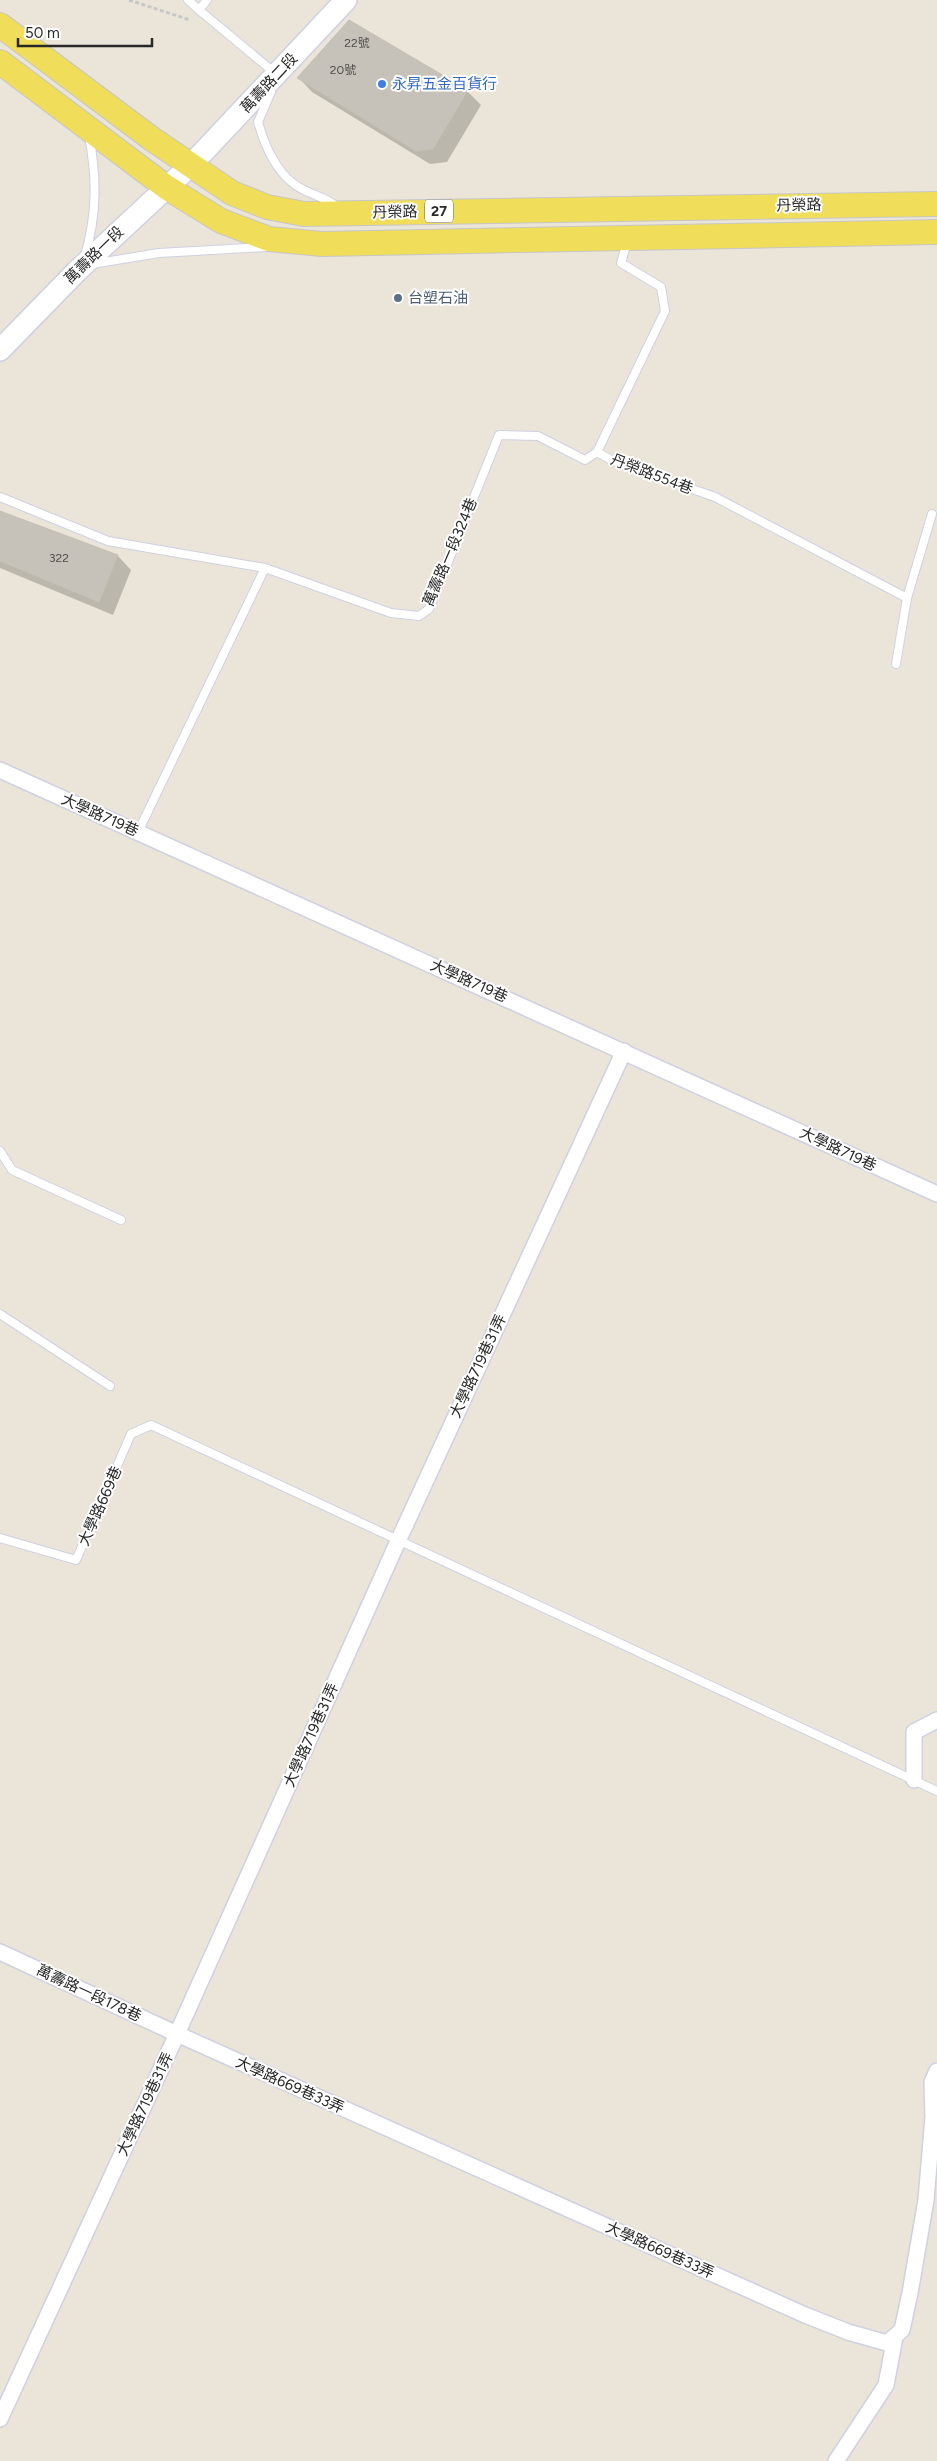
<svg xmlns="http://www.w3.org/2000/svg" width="937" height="2461" font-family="Figtree,'Noto Sans TC',sans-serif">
	<rect width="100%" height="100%" fill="#ebe5d9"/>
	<g fill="#0003">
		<path d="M299,78L467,91L481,105L447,162L430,164L312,92Z"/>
		<path d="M0,513L118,556L131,570L113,615L0,568Z"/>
	</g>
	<g fill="#c6c2b9" stroke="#c6c1b3">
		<path d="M349,20L468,90L433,149L416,151L297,78Z"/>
		<path d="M0,511L118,555L99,602L0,561Z"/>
	</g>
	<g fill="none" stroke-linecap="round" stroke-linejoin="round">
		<g stroke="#cfd0e1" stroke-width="10">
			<g id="lane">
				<path d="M188,0L199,10"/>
				<path d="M207,0L199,10L275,73"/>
				<path d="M271,92L258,122C265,147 277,176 302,189C315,196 327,198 339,208"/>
				<path d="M627,242L621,263L661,287L665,311L597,452L613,461L715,497L907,598"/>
				<path d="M85,256C97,214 97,178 89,136"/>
				<path d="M92,264L159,253L267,247"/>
				<path d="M0,497L108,541L265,568L138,832"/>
				<path d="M265,568L391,613L419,616L429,609L499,435L538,436L585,460L597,452"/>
				<path d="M896,664L907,598L932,514"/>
				<path d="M0,1151L12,1170L121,1220"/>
				<path d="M0,1314L110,1386"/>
				<path d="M0,1538L76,1560L131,1434L151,1425L937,1791"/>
			</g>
		</g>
		<g stroke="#cfd0e1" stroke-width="18">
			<g id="street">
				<path d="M0,770L937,1194"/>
				<path d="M914,1780V1732L937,1720"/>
				<path d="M0,1952L177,2034L805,2315L848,2332L887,2343L902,2330L910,2293L926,2200L933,2117L932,2082L937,2071"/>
				<path d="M0,2419L177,2034L399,1539L624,1051"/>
				<path d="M836,2461L886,2385L895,2337"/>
			</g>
		</g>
		<g stroke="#cfd0e1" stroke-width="24">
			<path id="secondary" d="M0,350L77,271L192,164L346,0"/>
		</g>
		<g stroke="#c7c7c7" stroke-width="26">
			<g id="primary">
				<path d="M0,25L152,139L232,193L267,207L304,214L937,204"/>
				<path d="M0,62L166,187L221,221L269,239L322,244L937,232"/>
			</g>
		</g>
		<path stroke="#c7c7c7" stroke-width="3" stroke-dasharray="4 2.5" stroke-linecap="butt" d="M129,0L190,20"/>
		<use href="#lane" stroke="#fff" stroke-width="8"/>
		<use href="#street" stroke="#fff" stroke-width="15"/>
		<use href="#secondary" stroke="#fff" stroke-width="21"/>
		<use href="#primary" stroke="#f0dd59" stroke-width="24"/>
	</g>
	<circle fill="#3f7fe0" stroke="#fff" stroke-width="2" cx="382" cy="84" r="5"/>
	<circle fill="#5c6f8a" stroke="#fff" stroke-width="2" cx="398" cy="298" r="5"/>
	<g text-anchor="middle" stroke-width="4" stroke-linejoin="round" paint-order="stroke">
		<g font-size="12" fill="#504e4c">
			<text x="357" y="47">22號</text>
			<text x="343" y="74">20號</text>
			<text x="59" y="562">322</text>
		</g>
		<rect fill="#fff" stroke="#686868" stroke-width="1" x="425" y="199.5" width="28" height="23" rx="4"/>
		<g font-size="14" font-weight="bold" fill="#282828">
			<text x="439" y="216">27</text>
		</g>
		<g font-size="15" fill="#282828" stroke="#fff">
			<text transform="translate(269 83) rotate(-47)" y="5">萬壽路二段</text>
			<text transform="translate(799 205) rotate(-1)" y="5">丹榮路</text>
			<text transform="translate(395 212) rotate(-1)" y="5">丹榮路</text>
			<text transform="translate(94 255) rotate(-44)" y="5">萬壽路一段</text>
			<text transform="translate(652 474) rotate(21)" y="5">丹榮路554巷</text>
			<text transform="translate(450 552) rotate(-67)" y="5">萬壽路一段324巷</text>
			<text transform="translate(100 815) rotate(24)" y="5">大學路719巷</text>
			<text transform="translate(469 981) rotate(24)" y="5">大學路719巷</text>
			<text transform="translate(838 1149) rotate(25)" y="5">大學路719巷</text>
			<text transform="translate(478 1366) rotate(-65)" y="5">大學路719巷31弄</text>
			<text transform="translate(100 1506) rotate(-66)" y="5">大學路669巷</text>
			<text transform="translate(311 1735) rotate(-66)" y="5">大學路719巷31弄</text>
			<text transform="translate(89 1993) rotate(25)" y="5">萬壽路一段178巷</text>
			<text transform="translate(290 2085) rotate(24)" y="5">大學路669巷33弄</text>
			<text transform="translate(145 2104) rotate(-65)" y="5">大學路719巷31弄</text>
			<text transform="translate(660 2250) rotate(24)" y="5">大學路669巷33弄</text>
		</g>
		<g font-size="15" fill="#366cbe" stroke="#fff" text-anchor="start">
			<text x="392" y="89">永昇五金百貨行</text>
		</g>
		<g font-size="15" fill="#4e5e75" stroke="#fff" text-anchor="start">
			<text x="408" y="303">台塑石油</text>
		</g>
	</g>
	<path d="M18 38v8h134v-8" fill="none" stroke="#282828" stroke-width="2.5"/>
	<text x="25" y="38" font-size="15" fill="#282828" stroke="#ffffff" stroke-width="4" paint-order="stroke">50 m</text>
</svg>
